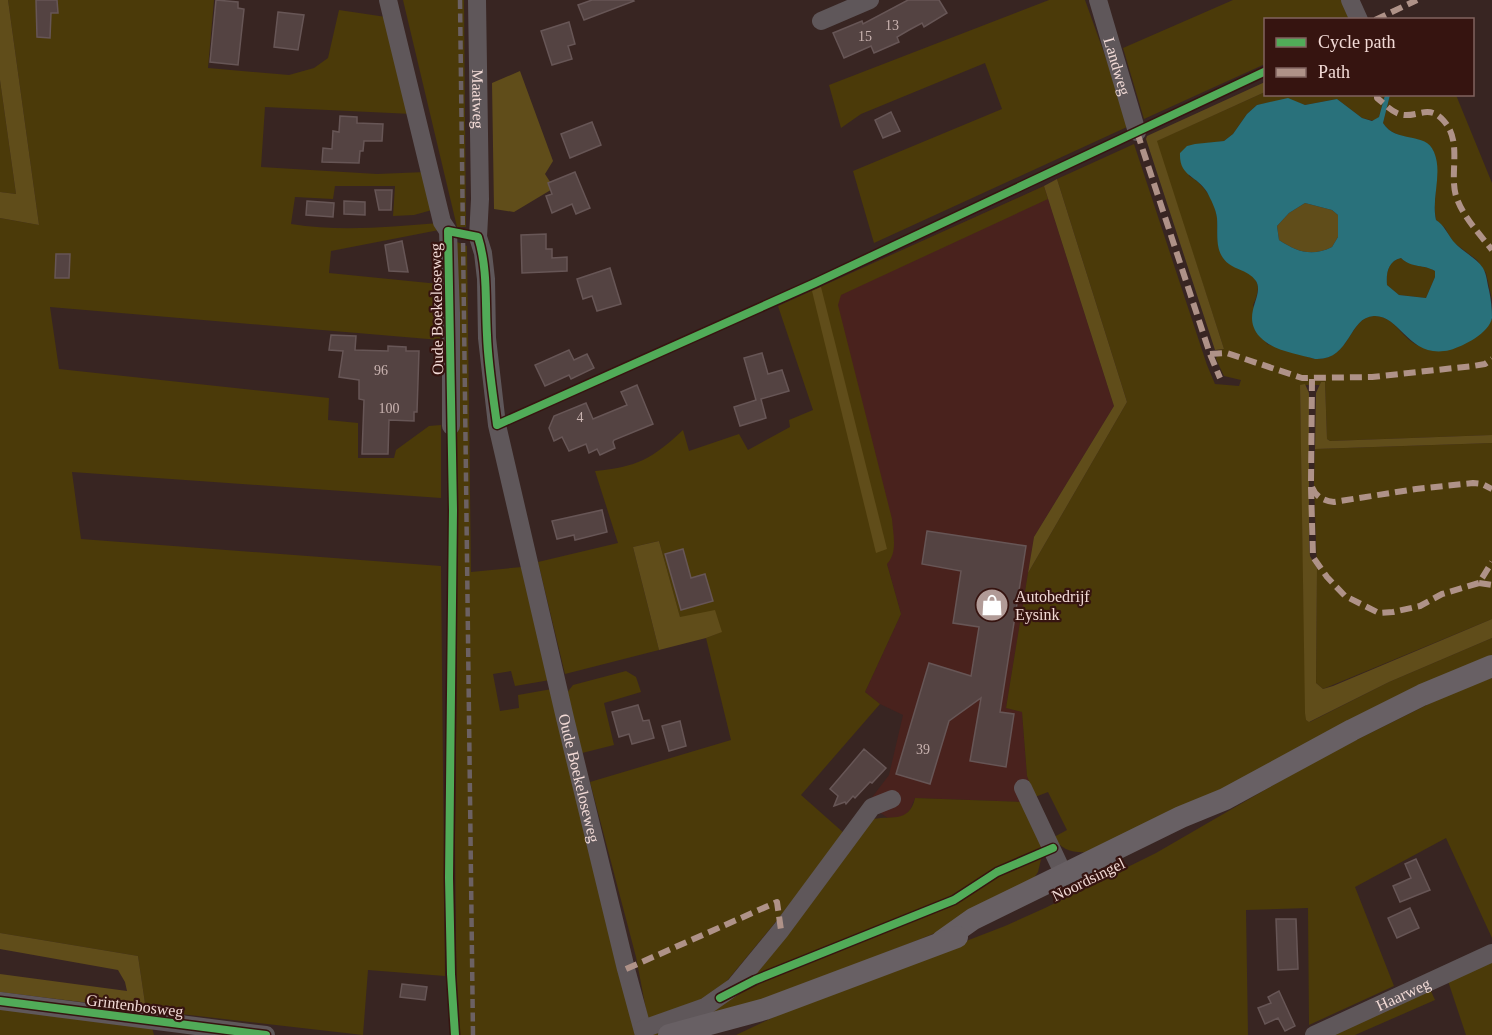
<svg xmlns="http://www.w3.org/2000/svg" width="1492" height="1035" font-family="'Times New Roman',serif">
	<rect width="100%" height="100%" fill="#382522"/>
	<path fill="#49221d" d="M1044,186L1114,406L1034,537L1006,708L1022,712L1027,776L1035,797L1022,802L915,798L910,810L906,814L900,817L888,818L867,804L889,775L903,715L880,704L865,692L901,614L887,564L821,287Z"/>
	<g fill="#4b3a09">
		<path d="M8,0H214L208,68L289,75L314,68L328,58L339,10L386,17L412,114L265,107L261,167L377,174L426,172L432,210L414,215L393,216L395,186H335L333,199L295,197L291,224C340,232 390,227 439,223V230L331,251L329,273L439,284L440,340L50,307L59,369L329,398L328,420L358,423V458H394L396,450L429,426L441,425V498L72,472L81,539L441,566L445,976L368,970L363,1035L146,1010L138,956L0,933V218L39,225Z"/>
		<path d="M403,0H464L466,227H457Z"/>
		<path d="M1049,0H1085L1108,64L1127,127L874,243L853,171L1002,109L985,63L861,114L841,128L829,85Z"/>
		<path d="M1233,0H1344L1353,19L1266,20L1265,64L1144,119L1123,48Z"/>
		<path d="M0,80L16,194L0,192Z"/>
		<path d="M1265,92L1266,94L1385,95L1379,117L1375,121L1362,118L1337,99L1305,105L1288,99L1257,105L1247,114L1233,134L1224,141L1187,146L1189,176C1203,183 1215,201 1217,217C1218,229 1216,243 1221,254C1230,275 1272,265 1253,305L1267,344L1315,359C1351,361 1349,315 1375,316C1389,316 1397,328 1405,336C1420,352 1442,353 1461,345C1474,339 1485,331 1492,319V435L1330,441L1327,439L1325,382H1321L1320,385H1300L1306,720L1310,722L1389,682L1492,638V658L1198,805L1087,852C1074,853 1060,850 1054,837L1067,830L1048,792L1035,797L1027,776L1022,712L1006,708L1028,573L1127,402L1057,179L1134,144L1207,365L1215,384L1239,386L1241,380L1224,376L1216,359L1218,350L1224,349L1156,141Z"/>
		<path d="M1390,95H1456L1492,183V299L1486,273L1477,260L1453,242L1445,228L1436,220C1432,200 1441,169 1434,153C1427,132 1396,144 1383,123Z"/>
		<path d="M1044,186L1048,199L841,295L838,305L892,519C893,534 898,552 887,564L901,614L865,692L880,704L801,795L845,834L807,884L717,993L648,1020L636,957L590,782L731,740L706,638L721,632L680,618L659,541L633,547L659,650L565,674L538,562L618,543L595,471C637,467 652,459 683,430L689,451L739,434L748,450L790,427L789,420L813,410L778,306Z"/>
		<path d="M452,240L467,246L471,572L522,567L550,680L515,686L511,671L493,674L500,711L519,708L518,695L552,689L635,1035H457L455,843L457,652L455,300Z"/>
		<path d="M1401,258C1412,268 1424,264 1435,271V277L1426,298L1399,295L1387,285C1386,273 1388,261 1401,258Z"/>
		<path d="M1492,443V619L1323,689L1316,683L1317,568L1314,484L1315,449Z"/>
		<path d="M626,671L636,677L641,692L604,703L614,745L582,753L566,694L573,685Z"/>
		<path d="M1492,678V938L1446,838L1355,887L1394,986L1309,1025L1308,908L1246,910L1248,1035H736L795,1007L1005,926L1045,908L1156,853L1320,758L1459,689Z"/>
		<path d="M915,798L1022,802L1044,847L1038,872L1034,878L940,931L918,940L789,991L657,1035H652L708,1009L870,820C889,814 909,825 915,798Z"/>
		<path d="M1492,960V1035H1466L1448,981Z"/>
		<path d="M1430,989L1435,1000L1355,1035H1326Z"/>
		<path d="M0,1007L151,1024L154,1035H0Z"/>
	</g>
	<g fill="#604d1a">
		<path d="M0,0H8L39,225L0,218V192L16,194L0,80Z"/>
		<path d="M520,71L553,161L545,174L554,188L514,212L494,209L492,83Z"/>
		<path d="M1265,82V92L1157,141L1224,349L1215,350L1146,139L1147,136Z"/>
		<path d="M1057,179L1127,402L1028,573L1034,537L1114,406L1044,186Z"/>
		<path d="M1305,203L1332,210L1338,215V237L1332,247C1312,257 1297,252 1279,240L1277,226L1289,213Z"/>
		<path d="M821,287L887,549L876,553L812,291Z"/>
		<path d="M1321,382H1325L1327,439L1330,441L1492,435V443L1315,449L1316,393Z"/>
		<path d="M1305,384L1309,393V544L1310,556L1317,568L1316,683L1323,689L1333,686L1492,619V638L1389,682L1309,722L1306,720L1305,713L1300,385Z"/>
		<path d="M659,541L680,617L715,610L722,632L706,638L659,650L633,547Z"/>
		<path d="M0,933L138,956L146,1010L0,992V974L127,991L125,982L118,970L0,949Z"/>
	</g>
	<path fill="#29717b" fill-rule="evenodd" d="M1385,95H1390L1383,123C1396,144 1426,131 1434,152C1443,173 1431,198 1436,220C1444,225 1447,233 1453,241C1462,252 1476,257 1483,268C1487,275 1487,283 1489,290C1491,299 1492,309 1492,318C1489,333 1464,346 1450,350C1409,360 1401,315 1374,316C1348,317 1351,361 1315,359C1298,354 1273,351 1260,337C1240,315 1265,296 1256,281C1248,269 1231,270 1223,258C1215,247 1218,231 1217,218C1216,209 1211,200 1207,192C1197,175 1179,177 1180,153L1187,146L1195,144L1224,141L1233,134L1247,114L1257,105L1288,98L1305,105L1337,99L1362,118L1372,121L1379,117ZM1305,203L1332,210L1338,215V237L1332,247C1312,257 1297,252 1279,240L1277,226L1289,213ZM1401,258C1413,269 1424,264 1435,271V277L1426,298L1399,295L1387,285C1386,273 1388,261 1401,258Z"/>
	<g fill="#544342" stroke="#675656" stroke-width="1.5">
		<path d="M36,0H57L58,13H51L50,38L37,37Z"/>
		<path d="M216,0L238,2V8L244,9L238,65L210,62Z"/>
		<path d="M592,0H633L634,1L584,20L578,5Z"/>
		<path d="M908,0H939L947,13L924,27L922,23L909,30L897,37L899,42L874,53L871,46L844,58L833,33L862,21L863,24Z"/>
		<path d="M278,12L304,15L298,50L274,47Z"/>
		<path d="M569,22L575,44L568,46L572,59L552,65L541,31Z"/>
		<path d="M891,112L900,131L883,138L875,120Z"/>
		<path d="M340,116L357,117V123L383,124L382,141H364L363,151H360L359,163L322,162L323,148L332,149L333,131L339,132Z"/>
		<path d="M592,122L601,145L570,158L561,134Z"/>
		<path d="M575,172L590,208L576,214L572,204L552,213L546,196L552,194L548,183Z"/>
		<path d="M375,190H392L391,210H379Z"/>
		<path d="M307,201L334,203L333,217L306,215Z"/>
		<path d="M344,201L365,202V215L344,214Z"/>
		<path d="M546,234V249H552V258L567,257V271L522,273L521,235Z"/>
		<path d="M402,241L408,272L389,271L385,245Z"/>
		<path d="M56,254H70L69,278H55Z"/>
		<path d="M610,268L621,304L597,311L592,296L583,299L577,279Z"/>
		<path d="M331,335L356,336L355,350L388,351V346L406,347V351H419L417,412H414V421L389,420L388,454H362L364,400L359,399V380L339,377L343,351L329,350Z"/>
		<path d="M569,350L574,360L587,354L594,368L571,379L569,375L545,386L535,365Z"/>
		<path d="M762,353L768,374L782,370L789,391L761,399L766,418L740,426L734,407L756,400L744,358Z"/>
		<path d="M637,385L653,424L614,440L613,442L615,448L600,455L597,449L589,453L586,444L569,451L562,437L554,441L549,428L554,416L586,403L593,419L627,405L621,392Z"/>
		<path d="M602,510L607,532L575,540L574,535L557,539L552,521Z"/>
		<path d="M927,531L1026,546L1000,712L1014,714L1006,767L970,761L981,698L949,721L930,784L896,774L929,663L971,676L979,627L953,623L961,571L922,564Z"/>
		<path d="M683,549L691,578L705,574L713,601L681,610L665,554Z"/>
		<path d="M638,705L643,721L649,720L654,738L632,744L629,734L619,737L612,712Z"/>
		<path d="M680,721L686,746L669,751L662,726Z"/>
		<path d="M864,749L886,768L872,783L870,782L855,798L853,796L846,804L845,802L834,806L838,796L830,789Z"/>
		<path d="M1416,859L1430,890L1400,902L1393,886L1411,878L1405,864Z"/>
		<path d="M1410,908L1419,928L1397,938L1388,918Z"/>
		<path d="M1276,919H1296L1298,969L1278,970Z"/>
		<path d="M402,984L427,987L425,1000L400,997Z"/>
		<path d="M1279,991L1295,1026L1285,1031L1278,1018L1265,1024L1258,1008L1271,1003L1268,997Z"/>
	</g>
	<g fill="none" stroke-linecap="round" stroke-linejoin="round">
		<g stroke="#5f575a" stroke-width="18">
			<path d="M388,0L442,222L448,231L451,313V426"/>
			<path id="s1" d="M477,0L480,199L478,237L483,253L486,279L487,338L497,425L565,718L626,969L644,1035"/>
			<path id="s2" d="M1098,0L1137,132"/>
			<path d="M1350,0L1359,20"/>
			<path d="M821,21L870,0"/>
			<path d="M1023,788L1064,875"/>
			<path d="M0,1001L266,1035"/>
			<path d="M643,1029L705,1007L735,986L781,930L872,807L892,799"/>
			<path id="s3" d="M1314,1035L1492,953"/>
		</g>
		<g stroke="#686064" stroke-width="22">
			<path d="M942,941L973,919L1181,817L1225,799L1352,730L1422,695L1492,666"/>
			<path d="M669,1035L765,1009L957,937"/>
		</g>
		<path stroke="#6c6163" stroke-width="4.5" stroke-dasharray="9 4.5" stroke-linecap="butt" d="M460,0L473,1035"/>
		<g stroke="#af9288" stroke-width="6" stroke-dasharray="12 6" stroke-linecap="butt">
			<path d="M1375,20L1417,0"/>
			<path d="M1377,94V98C1385,104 1393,114 1404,115C1420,116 1429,105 1443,120C1463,141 1449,172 1456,196C1463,217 1479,233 1492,250"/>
			<path d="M1137,132L1210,354L1220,378"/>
			<path d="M1210,354L1227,353L1302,378L1372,377L1473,366L1485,364L1492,359"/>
			<path d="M1312,379L1311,484C1314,495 1322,501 1334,502L1416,489L1473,483L1482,484L1492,489"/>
			<path d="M1311,487L1313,557L1327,577L1345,596L1379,613L1393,612L1420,606L1442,594L1479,583L1492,562"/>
			<path d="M1479,583L1492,585"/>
			<path d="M626,969L777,902L781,930"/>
		</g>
		<g stroke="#361410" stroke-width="11">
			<g id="cycleway">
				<path d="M720,998L755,980L954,900L997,872L1053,848"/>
				<path d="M0,1001L266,1035"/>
				<path d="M455,1035L451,974L449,878L453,510L448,231L478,237C488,269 485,302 487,335C488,365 493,395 497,425L815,283L1266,71"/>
			</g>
		</g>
		<use href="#cycleway" stroke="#51ab58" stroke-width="8"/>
	</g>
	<defs>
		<g id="shop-disc" transform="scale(1.725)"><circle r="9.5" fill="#b19b97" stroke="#361410"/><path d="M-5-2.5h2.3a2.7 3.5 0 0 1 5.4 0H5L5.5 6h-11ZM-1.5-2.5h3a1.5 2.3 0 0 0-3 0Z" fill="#fff"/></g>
	</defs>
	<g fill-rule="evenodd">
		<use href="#shop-disc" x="992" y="605"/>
	</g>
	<g text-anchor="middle" stroke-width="4.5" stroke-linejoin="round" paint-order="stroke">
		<g font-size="14" fill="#cab4b1">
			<text x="892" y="30">13</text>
			<text x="865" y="41">15</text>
			<text x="381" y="375">96</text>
			<text x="389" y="413">100</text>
			<text x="580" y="422">4</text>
			<text x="923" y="754">39</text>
		</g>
		<g font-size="16" fill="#f2dad6" stroke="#361410">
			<text dy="6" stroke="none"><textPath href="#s2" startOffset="69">Landweg</textPath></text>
			<text dy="6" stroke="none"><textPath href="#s1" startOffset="99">Maatweg</textPath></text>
			<text transform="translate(436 309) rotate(-91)" y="6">Oude Boekeloseweg</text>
			<text dy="6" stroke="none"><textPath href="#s1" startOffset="789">Oude Boekeloseweg</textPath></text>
			<text transform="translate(1088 879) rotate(-26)" y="6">Noordsingel</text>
			<text dy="6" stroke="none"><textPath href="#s3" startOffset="98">Haarweg</textPath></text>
			<text transform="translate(135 1005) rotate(7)" y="6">Grintenbosweg</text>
		</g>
		<g font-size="16" fill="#f2dad6" stroke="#361410" text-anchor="start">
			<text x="1015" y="602">Autobedrijf<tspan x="1015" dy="18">Eysink</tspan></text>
		</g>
	</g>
	<rect x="1264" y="18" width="210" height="78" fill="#361410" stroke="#81635f" stroke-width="1.5"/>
	<rect x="1276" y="38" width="30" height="9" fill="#51ab58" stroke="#81635f" stroke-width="1.5"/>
	<text x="1318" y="48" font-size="18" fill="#f2dad6">Cycle path</text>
	<rect x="1276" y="68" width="30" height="9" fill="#af9288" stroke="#81635f" stroke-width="1.5"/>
	<text x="1318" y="78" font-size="18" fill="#f2dad6">Path</text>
</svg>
